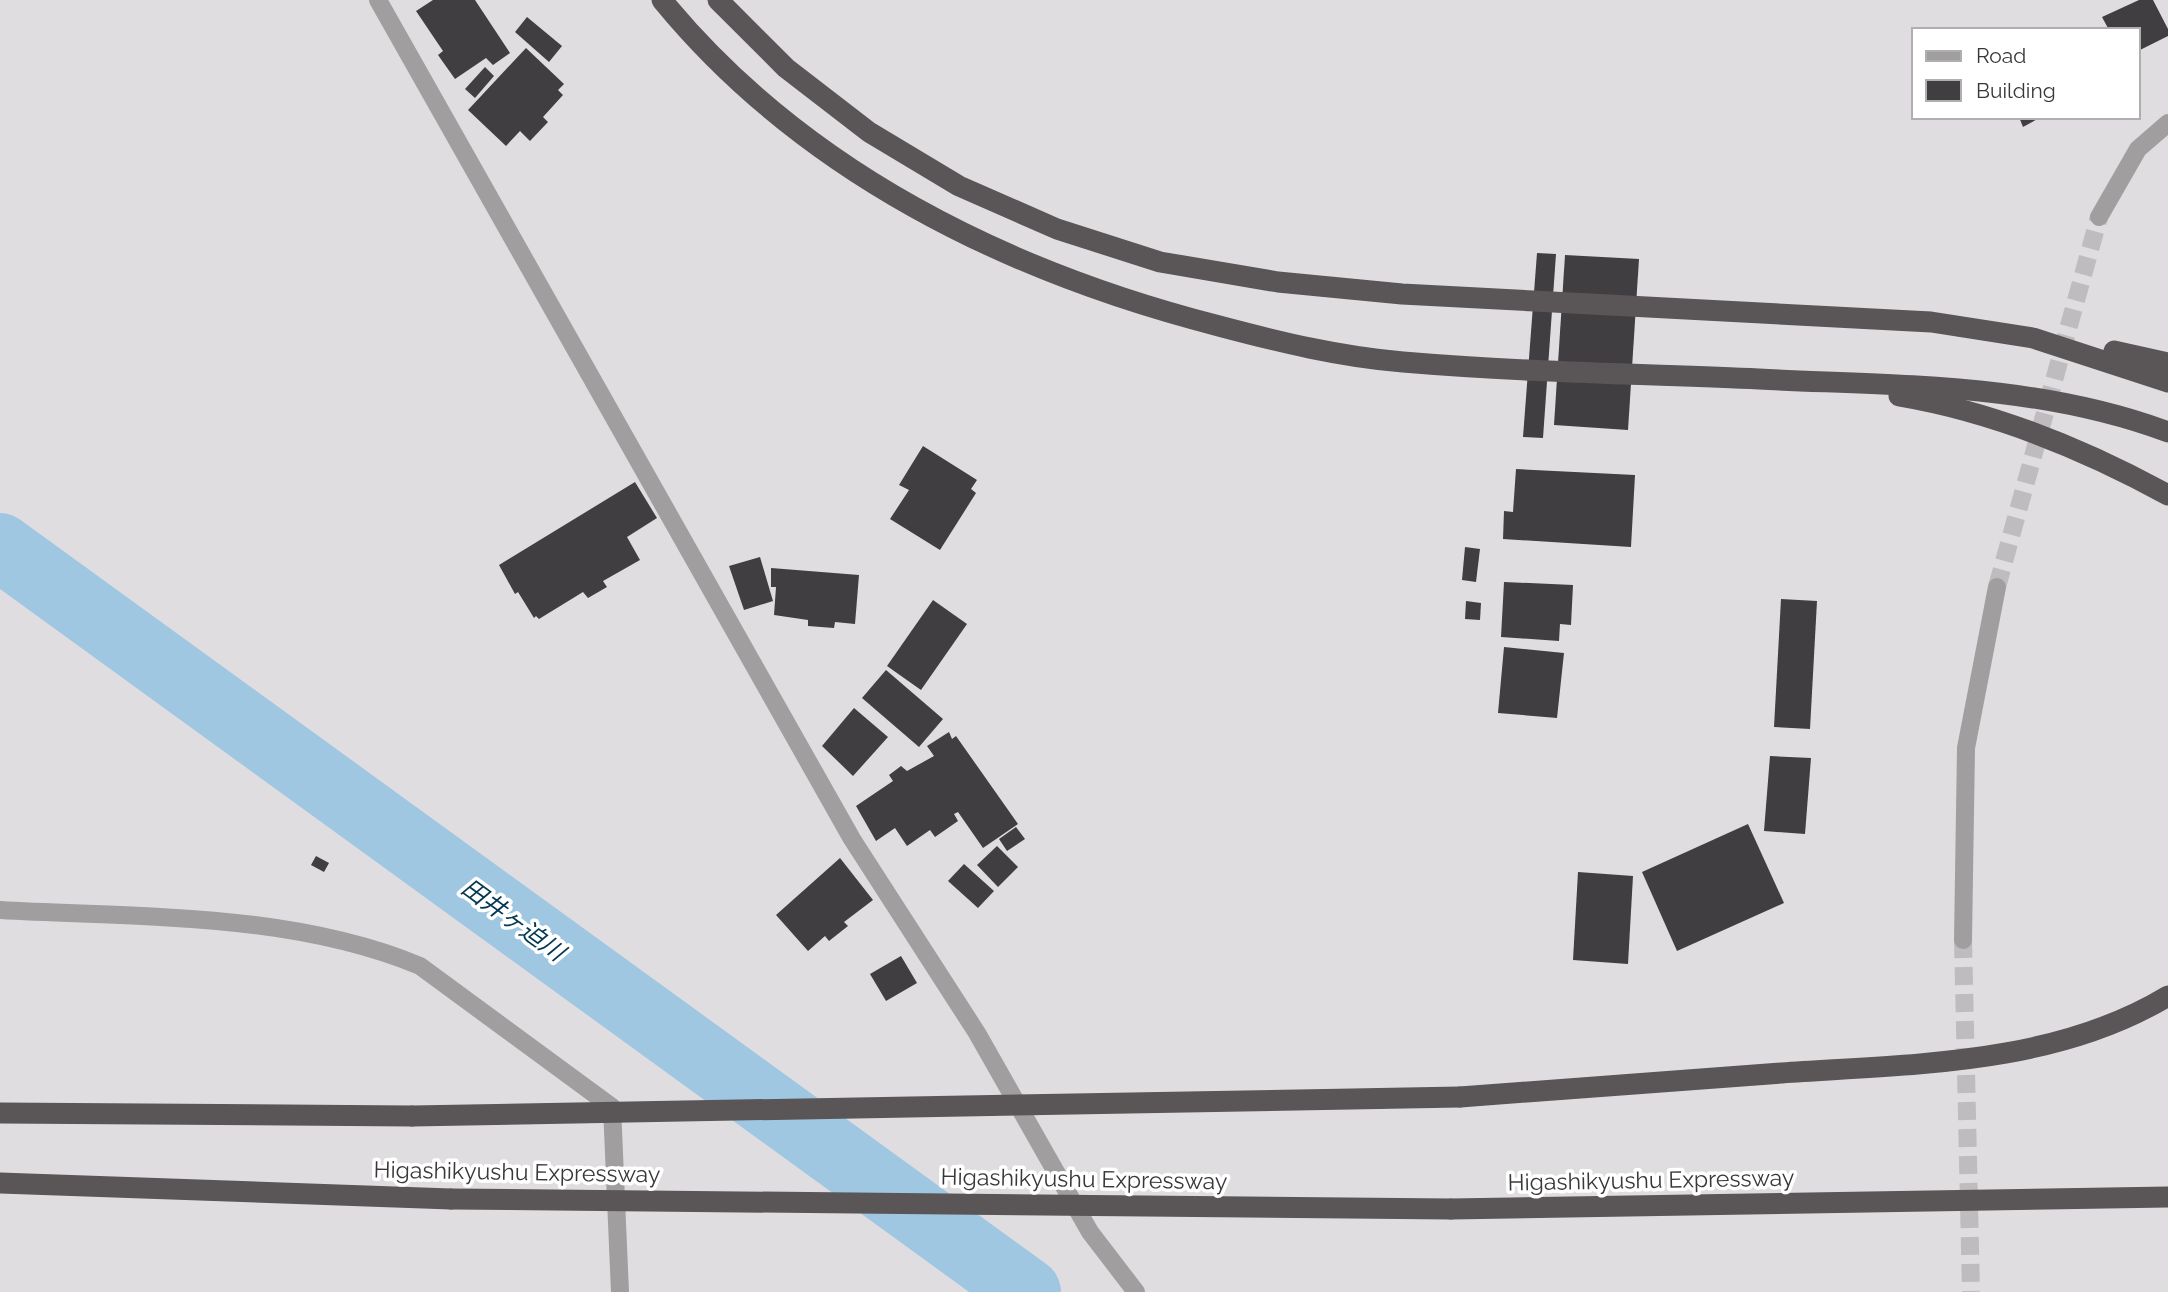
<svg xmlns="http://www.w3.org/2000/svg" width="2168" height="1292" font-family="Raleway,'Noto Sans JP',sans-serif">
	<rect width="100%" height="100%" fill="#e0dde1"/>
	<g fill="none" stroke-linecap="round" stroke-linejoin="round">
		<path stroke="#a0c7e2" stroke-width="68" d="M0,547L1027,1292"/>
	</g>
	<g fill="#403e41">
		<path d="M433,0H475L510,53L493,65L486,58L455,79L438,55L443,51L416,11Z"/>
		<path d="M2139,0H2153L2168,29V36L2138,51V30H2109L2102,17Z"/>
		<path d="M527,17L562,46L549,62L515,32Z"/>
		<path d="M526,48L564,84L558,90L563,95L543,117L548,122L530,141L520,131L506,146L468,110Z"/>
		<path d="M485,67L494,76L475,98L465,89Z"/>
		<path d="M2019,117H2041L2023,127Z"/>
		<path d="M1537,253L1556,254L1543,438L1523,437Z"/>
		<path d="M1565,255L1639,259L1628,430L1554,425Z"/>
		<path d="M923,446L977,480L971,489L976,493L940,550L890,519L909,490L899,485Z"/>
		<path d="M1516,469L1635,475L1631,547L1503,539L1504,511L1513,512Z"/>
		<path d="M635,482L657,518L627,537L640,560L603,581L607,587L588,598L583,592L539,619L536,616L534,618L518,592L515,594L499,565Z"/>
		<path d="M1465,547L1480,549L1476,582L1462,580Z"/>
		<path d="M760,557L773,601L744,610L729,566Z"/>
		<path d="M771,568L859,575L855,624L835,622L834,628L808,626V620L774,615L776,587H771Z"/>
		<path d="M1504,582L1573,585L1571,625L1560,624L1559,641L1501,637Z"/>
		<path d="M1781,599L1817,601L1810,729L1774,727Z"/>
		<path d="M933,600L967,624L921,690L887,666Z"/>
		<path d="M1466,601L1481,603L1480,620L1465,619Z"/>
		<path d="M1504,647L1564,653L1557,718L1498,713Z"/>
		<path d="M886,670L943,719L919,747L862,698Z"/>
		<path d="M854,708L888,737L853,776L822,746Z"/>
		<path d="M949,732L952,739L956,736L1018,824L983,848L958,812L954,814L958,821L935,837L930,830L907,846L895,828L876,841L856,806L893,781L889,775L901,766L907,771L934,756L927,746Z"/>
		<path d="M1770,756L1811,758L1805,834L1764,831Z"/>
		<path d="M1748,824L1784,903L1677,951L1642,872Z"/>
		<path d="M1016,827L1025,839L1007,851L999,839Z"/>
		<path d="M997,846L1018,867L998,887L977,865Z"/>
		<path d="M316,856L329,863L324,872L311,865Z"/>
		<path d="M840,858L873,900L844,922L848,926L829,941L825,936L808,951L776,915Z"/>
		<path d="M964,864L994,891L978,908L948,881Z"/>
		<path d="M1578,872L1633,876L1628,964L1573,960Z"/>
		<path d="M901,956L917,983L886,1001L870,974Z"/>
	</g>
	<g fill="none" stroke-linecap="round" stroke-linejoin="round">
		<g stroke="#bfbcbf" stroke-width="18" stroke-dasharray="18 9" stroke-linecap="butt">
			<path d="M1997,587L2099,217"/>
			<path d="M1963,940L1971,1292"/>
		</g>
		<g stroke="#a09e9f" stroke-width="18">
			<path d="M378,0L852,839L977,1033L1090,1232L1136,1292"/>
			<path d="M2099,217L2138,149L2168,123"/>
			<path d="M0,910C139,918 290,912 420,966L612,1107L620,1292"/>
			<path d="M1963,940L1966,748L1997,587"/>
		</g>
		<g stroke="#5a5658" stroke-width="21">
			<path d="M662,0C803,172 1008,272 1219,326C1279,342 1341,357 1403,362C1521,372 1641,374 1759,379C1897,386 2037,383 2168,432"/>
			<path d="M718,0L786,68L869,132L959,186L1057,229L1160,262L1278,282L1402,294L1931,322L2033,338L2168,382"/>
			<path d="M2114,351L2168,363"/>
			<path d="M1899,396C1994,412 2084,449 2168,495"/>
			<path d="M1460,1097C1567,1089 1675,1081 1782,1073C1912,1064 2054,1065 2168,996"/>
			<path d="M0,1113L412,1116"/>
			<path d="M0,1183L451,1199"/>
			<path d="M1451,1209L2168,1197"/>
		</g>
		<g stroke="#5a5658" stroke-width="21">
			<path d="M412,1116L1460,1097"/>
			<path d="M451,1199L1451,1209"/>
		</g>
	</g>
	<g text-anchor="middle" stroke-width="7" stroke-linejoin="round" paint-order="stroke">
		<g font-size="23" fill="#393839" stroke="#fff">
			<text transform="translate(517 1172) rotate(1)" y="8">Higashikyushu Expressway</text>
			<text transform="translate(1084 1179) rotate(1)" y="8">Higashikyushu Expressway</text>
			<text transform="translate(1651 1180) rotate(-1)" y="8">Higashikyushu Expressway</text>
		</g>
		<g font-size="24" font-style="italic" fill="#043752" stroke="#fff">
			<text transform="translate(513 920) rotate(36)" y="8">田井ヶ迫川</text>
		</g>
	</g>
	<rect x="1912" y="28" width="228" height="91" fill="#ffffff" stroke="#b0afb0" stroke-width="2"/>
	<rect x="1926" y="51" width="35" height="10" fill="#a09e9f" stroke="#b0afb0" stroke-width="2"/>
	<text x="1976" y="63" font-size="21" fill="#393839">Road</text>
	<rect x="1926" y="80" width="35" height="21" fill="#403e41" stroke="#b0afb0" stroke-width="2"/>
	<text x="1976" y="98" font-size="21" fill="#393839">Building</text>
</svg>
